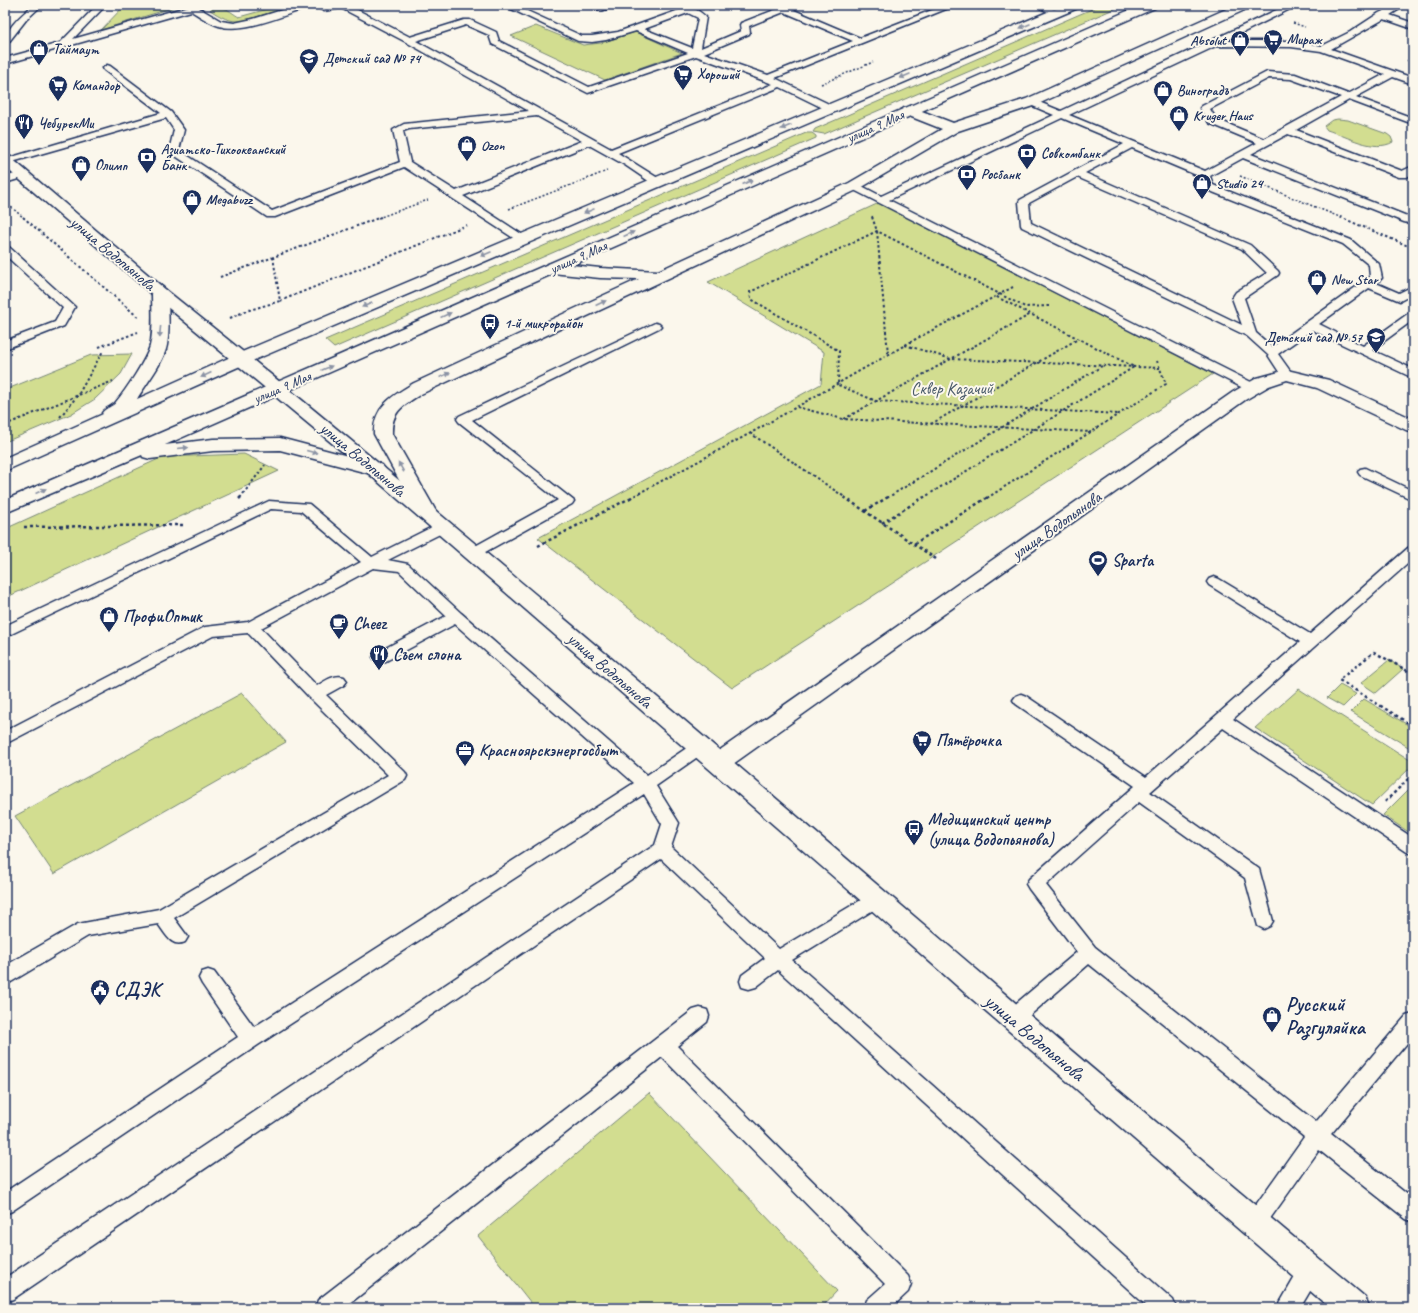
<svg xmlns="http://www.w3.org/2000/svg" width="1418" height="1313" font-family="Caveat,sans-serif">
	<rect width="100%" height="100%" fill="#fbf7ec"/>
	<filter id="ink" filterUnits="userSpaceOnUse"><feTurbulence type="fractalNoise" baseFrequency=".025" numOctaves="2"/><feDisplacementMap in="SourceGraphic" scale="8" xChannelSelector="R" yChannelSelector="G"/><feConvolveMatrix kernelMatrix="1 2 1 2 8 2 1 2 1" color-interpolation-filters="sRGB"/></filter>
	<g filter="url(#ink)">
		<g fill="#d2dd90" stroke="#768677">
			<path d="M125,5H176L178,6L101,30Z"/>
			<path d="M282,5H298L242,21C229,22 221,17 210,10C220,1 230,12 239,17Z"/>
			<path d="M1101,5H1123L824,134L813,132L815,129Z"/>
			<path d="M536,26L583,45L601,43L635,32L682,53L605,80L511,36Z"/>
			<path d="M1338,119L1348,120L1387,134L1391,137L1393,142C1375,153 1346,136 1327,130L1324,126L1332,120Z"/>
			<path d="M806,133H812L816,136V138L334,348L325,340Z"/>
			<path d="M879,203L1213,374L732,688L538,538L821,384L824,352L708,282Z"/>
			<path d="M132,354L121,374L95,399L71,414L5,442V390L91,355Z"/>
			<path d="M244,454L279,471L5,598V529L163,457Z"/>
			<path d="M1389,660L1403,669L1376,693L1361,683Z"/>
			<path d="M1340,685L1356,694L1343,707L1327,698Z"/>
			<path d="M1299,689L1413,762V765L1372,805L1255,728Z"/>
			<path d="M242,693L286,742L54,874L15,816Z"/>
			<path d="M1364,699L1413,728V750L1351,712Z"/>
			<path d="M1408,790L1413,793V835L1383,815Z"/>
			<path d="M649,1093L837,1291L821,1308H535L478,1236Z"/>
		</g>
		<g fill="none" stroke-linecap="round" stroke-linejoin="round">
			<g stroke="#1b2f5e" stroke-width="3">
				<g id="lane">
					<path d="M33,5H42L26,20L8,43L5,44C5,28 22,15 33,5Z"/>
					<path d="M97,5H106L73,39L193,5H206L199,8L221,21L234,23L253,19L298,5H311L310,7C286,14 244,34 219,26C209,23 200,16 191,11L5,64V58L60,43Z"/>
					<path d="M331,5H348L410,37L464,20H470L496,32L499,41L589,87L688,53L636,31L606,40L592,42L578,41L503,5H514L582,36H592L618,32L682,9L677,5C688,5 698,9 706,17L701,48L741,31L740,25L741,23L777,9L771,5H782L860,38L945,5H956L775,78L833,106L835,108L833,110H827L780,87L618,153L661,180L662,182L661,184H653L625,165L589,145L463,196L526,237L527,239L526,241H518L404,167L275,217H267L171,153L169,151L174,130L166,118L5,164V159L161,113L104,70L103,68L107,65L110,66L171,112L184,130L179,150L272,211L400,162L393,130L404,124L529,111L406,42L341,8L324,11L320,9L321,7ZM784,12L853,41L768,75L704,53L749,34L750,32L749,26ZM688,13L698,18L692,48L644,29ZM466,25L489,35L492,44L588,93L696,56L773,84L611,149L416,41ZM537,116L582,141L456,191L410,162L403,131L409,129Z"/>
					<path d="M588,5L602,6L618,5L601,11Z"/>
					<path d="M1033,5H1045L1060,12L1056,14H1053Z"/>
					<path d="M1287,5H1298L1226,41H1291L1322,46L1350,32L1379,13L1396,5H1406L1390,15L1413,23V29L1384,19L1331,49L1413,78V84L1393,77L1356,97L1413,118V124L1349,100L1296,130L1402,171L1413,166V173L1407,177H1399L1288,134L1251,154L1412,218L1413,220L1408,223L1404,222L1243,158L1210,176L1213,185L1351,240L1379,264L1382,278L1376,283L1399,293L1413,286V294L1400,301L1369,288L1319,324L1363,346L1409,313L1413,312V320L1372,350L1413,369V378L1312,330L1278,354L1293,375L1291,378H1283L1268,355L1247,336L1022,227L1021,225L1019,202L1020,200L1124,144L1062,118L889,200L1257,385L1259,388L1257,391H1249L850,188L849,186L850,184H858L881,196L1054,115L1028,104L1026,102L1028,100H1034L1061,111ZM1216,46L1291,47L1321,51L1385,74L1348,94L1295,74L1267,72L1202,106L1200,108L1209,123L1257,143L1205,171L1069,115ZM1269,78L1291,79L1341,97L1264,139L1216,119L1210,109ZM1132,148L1201,177L1205,189L1343,244L1369,265L1370,277L1272,347L1256,333L1244,298L1278,275L1279,273L1278,271L1250,245L1085,173ZM1077,177L1242,249L1267,273L1236,292L1232,298L1242,325L1031,223L1029,203Z"/>
					<path d="M21,172L26,175L25,177L5,183V177Z"/>
					<path d="M5,246L9,247L75,307L64,326L5,349V341L55,322L63,308L5,255Z"/>
					<path d="M655,323L659,324L661,326L659,328L472,420L574,501L572,504L478,556L473,558L468,556L466,553L468,550L558,500L459,422L457,419L459,416Z"/>
					<path d="M1365,468L1413,491V500L1360,475L1358,472L1360,469Z"/>
					<path d="M269,501L309,504L372,557L438,524L443,523L448,524L450,527L448,530L388,560L408,564L461,613L647,775L694,743L700,741L706,743L708,747L706,751L656,786L679,823L671,847L779,949L871,894L877,892L883,894L886,899L883,904L792,960L1173,1300L1176,1308H1149L778,970L756,987L749,989L742,987L740,981L742,975L765,958L661,859L13,1299L5,1302V1278L655,845L662,824L644,794L258,1045L12,1211L5,1214V1192L238,1037L202,984L199,978L202,972L208,970L214,972L254,1027L634,783L455,624L386,661L381,662L376,661L373,657L376,653L446,616L399,571L373,568L261,628L317,686C325,681 334,674 344,677L347,681L344,685L326,695L405,772L407,776L405,780L174,918L188,937L185,942C171,948 166,934 158,924L88,936L11,982L5,984V966L78,924L159,909L388,775L310,698L248,633L213,636L5,744V731L205,627L248,622L361,562L301,511L271,509L5,637V626Z"/>
					<path d="M1413,546V559L1233,719L1413,838V854L1407,852L1223,728L1150,792L1259,869L1273,921L1270,926L1264,929L1258,926L1245,878L1139,802L1046,885L1095,947L1316,1122L1406,1016L1413,1014V1036L1331,1134L1413,1199V1222L1406,1219L1319,1150L1262,1230L1255,1233L1248,1230L1245,1223L1248,1216L1304,1137L1089,964L1020,1024L1013,1026L1006,1024L1004,1018L1006,1012L1077,952L1029,889L1026,884L1029,879L1135,786L1016,704L1013,700L1016,696L1021,694L1026,696L1146,777L1300,642L1209,585L1207,582L1209,579L1214,577L1219,579L1310,634L1408,548Z"/>
					<path d="M700,1008L707,1010L709,1016L707,1022L677,1046L908,1276L911,1284L908,1292L891,1308H864L867,1300L885,1284L662,1057L344,1308H315L318,1300L693,1010Z"/>
					<path d="M1311,1260L1319,1263L1322,1271L1300,1308H1277L1303,1263Z"/>
				</g>
			</g>
			<g stroke="#1b2f5e" stroke-width="3">
				<g id="street">
					<path d="M1235,5H1251L1249,8L1036,105L958,131L859,189L421,394C404,405 391,411 392,434L437,513L434,518L427,519L420,518L417,513L374,434C373,407 392,396 414,383L639,279L600,278L552,273L546,271L544,268L546,265L552,263L600,268L658,271L849,183L942,129L904,114L902,111L904,108H914L953,123L1026,99Z"/>
					<path d="M5,156L10,157L166,290L247,355L250,359L247,363L241,364L235,363L154,296L5,167Z"/>
					<path d="M1287,370L1329,380L1413,419V432L1406,430L1317,388L1287,380L1269,386L1245,400L726,769L718,772L710,769L706,763L710,757L1233,392L1257,378Z"/>
				</g>
			</g>
			<g stroke="#1b2f5e" stroke-width="3">
				<path id="secondary" d="M241,354L247,355C496,558 739,767 983,975C1109,1084 1238,1190 1365,1297L1370,1308H1330L965,993L851,892L368,473L235,363L232,359L235,355Z"/>
			</g>
			<g stroke="#1b2f5e" stroke-width="3">
				<g id="primary">
					<path d="M1064,5H1080L1078,8L247,363L5,471V458L103,414L102,413C106,407 113,407 116,402C126,390 146,360 150,346C154,329 152,310 152,293L154,290L160,288L166,290L168,293C168,310 170,328 167,345C164,362 146,384 137,399L235,355Z"/>
					<path d="M1141,5H1157L1155,8L165,445L213,439L280,438L382,465L385,469L382,473L375,475L280,450L213,451L150,459L143,457L142,455L5,513V500L333,358Z"/>
				</g>
			</g>
			<g stroke="#1b2f5e" stroke-width="1.5" stroke-dasharray="2 2" stroke-linecap="butt">
				<path d="M1293,23L1305,27"/>
				<path d="M1407,61L1413,57"/>
				<path d="M821,84L873,62"/>
				<path d="M1240,176L1342,218"/>
				<path d="M5,202L24,218"/>
				<path d="M509,209L607,171"/>
				<path d="M872,216L873,218"/>
				<path d="M378,218L428,200"/>
			</g>
			<g stroke="#1b2f5e" stroke-width="2" stroke-dasharray="2.5 2.5" stroke-linecap="butt">
				<path d="M23,217L138,317"/>
				<path d="M872,217L877,231L888,354"/>
				<path d="M1340,217L1413,248"/>
				<path d="M220,277L381,217"/>
				<path d="M280,301L467,225"/>
				<path d="M1049,306L1025,307L877,231L750,292L751,299L839,351L838,385L876,401L1119,414"/>
				<path d="M230,318L246,311L280,301L273,257"/>
				<path d="M905,345L951,359L1160,368"/>
				<path d="M99,347L138,332"/>
				<path d="M797,407L843,419L1091,432"/>
				<path d="M60,417L78,395L103,351"/>
				<path d="M844,419L1031,314"/>
				<path d="M931,424L1078,339"/>
				<path d="M5,425L113,381"/>
				<path d="M750,433L846,498"/>
				<path d="M240,498L265,465"/>
				<path d="M630,498L749,434L914,340L1013,287"/>
				<path d="M887,498L1102,366"/>
				<path d="M923,498L1134,367L995,296"/>
				<path d="M987,498L1166,384L1157,361"/>
			</g>
			<g stroke="#1b2f5e" stroke-width="2.5" stroke-dasharray="3 3" stroke-linecap="butt">
				<path d="M844,497L936,559"/>
				<path d="M239,499L241,497"/>
				<path d="M865,511L888,497"/>
				<path d="M882,523L924,497"/>
				<path d="M24,527L183,525"/>
				<path d="M914,544L988,497"/>
				<path d="M538,546L632,497"/>
				<path d="M1413,674L1374,652L1339,680L1413,726"/>
				<path d="M1385,802L1413,774"/>
			</g>
			<use href="#lane" fill="#fbf7ec" fill-rule="evenodd"/>
			<use href="#street" fill="#fbf7ec" fill-rule="evenodd"/>
			<use href="#secondary" fill="#fbf7ec" fill-rule="evenodd"/>
			<use href="#primary" fill="#fbf7ec" fill-rule="evenodd"/>
		</g>
		<defs><path id="oneway-solid" d="M-6-.8H1V-3.2L6.5 0L1 3.2V.8H-6Z"/></defs>
		<g fill="#8b93a5">
			<use href="#oneway-solid" transform="translate(1025 26) rotate(157)"/>
			<use href="#oneway-solid" transform="translate(905 76) rotate(157)"/>
			<use href="#oneway-solid" transform="translate(786 127) rotate(157)"/>
			<use href="#oneway-solid" transform="translate(748 182) rotate(-24)"/>
			<use href="#oneway-solid" transform="translate(589 211) rotate(157)"/>
			<use href="#oneway-solid" transform="translate(629 234) rotate(-24)"/>
			<use href="#oneway-solid" transform="translate(486 254) rotate(157)"/>
			<use href="#oneway-solid" transform="translate(601 303) rotate(-25)"/>
			<use href="#oneway-solid" transform="translate(367 305) rotate(157)"/>
			<use href="#oneway-solid" transform="translate(446 315) rotate(-24)"/>
			<use href="#oneway-solid" transform="translate(160 332) rotate(96)"/>
			<use href="#oneway-solid" transform="translate(327 368) rotate(-23)"/>
			<use href="#oneway-solid" transform="translate(206 375) rotate(155)"/>
			<use href="#oneway-solid" transform="translate(445 375) rotate(-25)"/>
			<use href="#oneway-solid" transform="translate(183 448) rotate(-5)"/>
			<use href="#oneway-solid" transform="translate(312 452) rotate(14)"/>
			<use href="#oneway-solid" transform="translate(401 467) rotate(-119)"/>
			<use href="#oneway-solid" transform="translate(41 491) rotate(-24)"/>
		</g>
	</g>
	<defs>
		<g id="supermarket-pin" transform="scale(1)"><path d="M0 17L-7.5 6A9.5 9.5 0 1 1 7.5 6Z" fill="#1b2f5e" stroke="#fbf7ec"/><path d="M-6-5.5h2.5l.6 2H6L4.5 2H-2.5L-4.4-4H-6ZM-1.5 3.2a1.3 1.3 0 1 0 .1 0ZM3 3.2a1.3 1.3 0 1 0 .1 0Z" fill="#fff"/></g>
		<g id="shop-pin" transform="scale(1)"><path d="M0 17L-7.5 6A9.5 9.5 0 1 1 7.5 6Z" fill="#1b2f5e" stroke="#fbf7ec"/><path d="M-5-2.5h2.3a2.7 3.5 0 0 1 5.4 0H5L5.5 6h-11ZM-1.5-2.5h3a1.5 2.3 0 0 0-3 0Z" fill="#fff"/></g>
		<g id="school-pin" transform="scale(1)"><path d="M0 17L-7.5 6A9.5 9.5 0 1 1 7.5 6Z" fill="#1b2f5e" stroke="#fbf7ec"/><path d="M0-5L7-2L0 1L-7-2ZM-4 1L0 2.5L4 1V4Q0 6-4 4Z" fill="#fff"/></g>
		<g id="restaurant-pin" transform="scale(1)"><path d="M0 17L-7.5 6A9.5 9.5 0 1 1 7.5 6Z" fill="#1b2f5e" stroke="#fbf7ec"/><path d="M-5-6h1v4h1v-4h1v4h1v-4h1v5L-1.5 .5V6h-2V.5L-5-1ZM5-6V6H3V1.5H1.5Q1.5-4 5-6Z" fill="#fff"/></g>
		<g id="bank-pin" transform="scale(1)"><path d="M0 17L-7.5 6A9.5 9.5 0 1 1 7.5 6Z" fill="#1b2f5e" stroke="#fbf7ec"/><path d="M-6-4H6V4H-6ZM0-2.3a2.3 2.3 0 1 0 0 4.6a2.3 2.3 0 1 0 0-4.6Z" fill="#fff"/></g>
		<g id="bus-pin" transform="scale(1)"><path d="M0 17L-7.5 6A9.5 9.5 0 1 1 7.5 6Z" fill="#1b2f5e" stroke="#fbf7ec"/><path d="M-5-6H5V4H4V6H2V4H-2V6H-4V4H-5ZM-3.5-4V0h7V-4ZM-3.5 1.2v1.5H-2V1.2ZM2 1.2v1.5H3.5V1.2Z" fill="#fff"/></g>
		<g id="stadium-pin" transform="scale(1)"><path d="M0 17L-7.5 6A9.5 9.5 0 1 1 7.5 6Z" fill="#1b2f5e" stroke="#fbf7ec"/><path d="M0-5a6.5 5 0 1 0 0 10a6.5 5 0 1 0 0-10ZM-3.5-1.8h7v3.6h-7Z" fill="#fff"/></g>
		<g id="cafe-pin" transform="scale(1)"><path d="M0 17L-7.5 6A9.5 9.5 0 1 1 7.5 6Z" fill="#1b2f5e" stroke="#fbf7ec"/><path d="M-5.5-4.5H6V0H3Q3 3.5 0 3.5H-2.5Q-5.5 3.5-5.5 0ZM3-3.2v2h1.7v-2ZM-6 4.5H4V6H-6Z" fill="#fff"/></g>
		<g id="office-pin" transform="scale(1)"><path d="M0 17L-7.5 6A9.5 9.5 0 1 1 7.5 6Z" fill="#1b2f5e" stroke="#fbf7ec"/><path d="M-6-3h4V-5.5h4V-3h4V5H-6ZM-1-4.5V-3h2v-1.5ZM-6 0V1H6V0Z" fill="#fff"/></g>
		<g id="civic-pin" transform="scale(1)"><path d="M0 17L-7.5 6A9.5 9.5 0 1 1 7.5 6Z" fill="#1b2f5e" stroke="#fbf7ec"/><path d="M-.6-6.5H3V-4.5H.6V-3L4-1V1h2V6H-6V1h2V-1L-.6-3ZM-1.2 2.5V6h2.4V2.5Z" fill="#fff"/></g>
	</defs>
	<g fill-rule="evenodd">
		<use href="#supermarket-pin" x="1273" y="39"/>
		<use href="#shop-pin" x="1240" y="40"/>
		<use href="#shop-pin" x="39" y="49"/>
		<use href="#school-pin" x="309" y="58"/>
		<use href="#supermarket-pin" x="683" y="74"/>
		<use href="#supermarket-pin" x="58" y="85"/>
		<use href="#shop-pin" x="1163" y="90"/>
		<use href="#shop-pin" x="1179" y="115"/>
		<use href="#restaurant-pin" x="24" y="123"/>
		<use href="#shop-pin" x="467" y="145"/>
		<use href="#bank-pin" x="1027" y="153"/>
		<use href="#bank-pin" x="147" y="157"/>
		<use href="#shop-pin" x="81" y="165"/>
		<use href="#bank-pin" x="967" y="174"/>
		<use href="#shop-pin" x="1202" y="183"/>
		<use href="#shop-pin" x="192" y="199"/>
		<use href="#shop-pin" x="1317" y="279"/>
		<use href="#bus-pin" x="490" y="323"/>
		<use href="#school-pin" x="1376" y="337"/>
		<use href="#stadium-pin" x="1098" y="560"/>
		<use href="#shop-pin" x="109" y="616"/>
		<use href="#cafe-pin" x="339" y="623"/>
		<use href="#restaurant-pin" x="379" y="654"/>
		<use href="#supermarket-pin" x="922" y="740"/>
		<use href="#office-pin" x="465" y="750"/>
		<use href="#bus-pin" x="914" y="829"/>
		<use href="#civic-pin" x="100" y="989"/>
		<use href="#shop-pin" x="1272" y="1016"/>
	</g>
	<g text-anchor="middle" stroke-width="4" stroke-linejoin="round" paint-order="stroke">
		<g font-size="14" font-weight="bold" fill="#1b2f5e" stroke="#fbf7ec" text-anchor="start">
			<text x="1287" y="44">Мираж</text>
			<text x="1226" y="45" text-anchor="end">Absolut</text>
			<text x="53" y="54">Таймаут</text>
			<text x="323" y="63">Детский сад № 74</text>
			<text x="697" y="79">Хороший</text>
			<text x="72" y="90">Командор</text>
			<text x="1177" y="95">Виноградъ</text>
			<text x="1193" y="120">Kruger Haus</text>
			<text x="38" y="128">ЧебурекМи</text>
			<text x="481" y="150">Ozon</text>
			<text x="161" y="154">Азиатско-Тихоокеанский<tspan x="161" dy="16">Банк</tspan></text>
			<text x="1041" y="158">Совкомбанк</text>
			<text x="95" y="170">Олимп</text>
			<text x="981" y="179">Росбанк</text>
			<text x="1216" y="188">Studio 24</text>
			<text x="206" y="204">Megabuzz</text>
			<text x="1331" y="284">New Star</text>
			<text x="504" y="328">1-й микрорайон</text>
			<text x="1362" y="342" text-anchor="end">Детский сад № 57</text>
		</g>
		<g font-size="14" fill="#1b2f5e" stroke="#fbf7ec">
			<text transform="translate(875 126) rotate(-24)" y="5">улица 9 Мая</text>
			<text transform="translate(578 257) rotate(-24)" y="5">улица 9 Мая</text>
			<text transform="translate(282 387) rotate(-23)" y="5">улица 9 Мая</text>
		</g>
		<g font-size="17" fill="#1b2f5e" stroke="#fbf7ec">
			<text transform="translate(113 253) rotate(40)" y="6">улица Водопьянова</text>
			<text transform="translate(363 459) rotate(40)" y="6">улица Водопьянова</text>
			<text transform="translate(1056 525) rotate(-35)" y="6">улица Водопьянова</text>
			<text transform="translate(610 670) rotate(41)" y="6">улица Водопьянова</text>
		</g>
		<g font-size="17" fill="#495a6a" stroke="#fbf7ec">
			<text x="952" y="394">Сквер Казачий</text>
		</g>
		<g font-size="17" font-weight="bold" fill="#1b2f5e" stroke="#fbf7ec" text-anchor="start">
			<text x="1112" y="566">Sparta</text>
			<text x="123" y="622">ПрофиОптик</text>
			<text x="353" y="629">Cheez</text>
			<text x="393" y="660">Съем слона</text>
			<text x="936" y="746">Пятёрочка</text>
			<text x="479" y="756">Красноярскэнергосбыт</text>
			<text x="928" y="825">Медицинский центр<tspan x="928" dy="20">(улица Водопьянова)</tspan></text>
		</g>
		<g font-size="20" font-weight="bold" fill="#1b2f5e" stroke="#fbf7ec" text-anchor="start">
			<text x="114" y="996">СДЭК</text>
			<text x="1286" y="1011">Русский<tspan x="1286" dy="23">Разгуляйка</tspan></text>
		</g>
		<g font-size="20" fill="#1b2f5e" stroke="#fbf7ec">
			<text transform="translate(1035 1037) rotate(40)" y="7">улица Водопьянова</text>
		</g>
	</g>
	<rect width="1418" height="1313" fill="none" stroke="#fbf7ec" stroke-width="20"/>
	<rect x="10" y="10" width="1398" height="1293" fill="none" stroke="#1b2f5e" stroke-width="1.5" filter="url(#ink)"/>
</svg>
